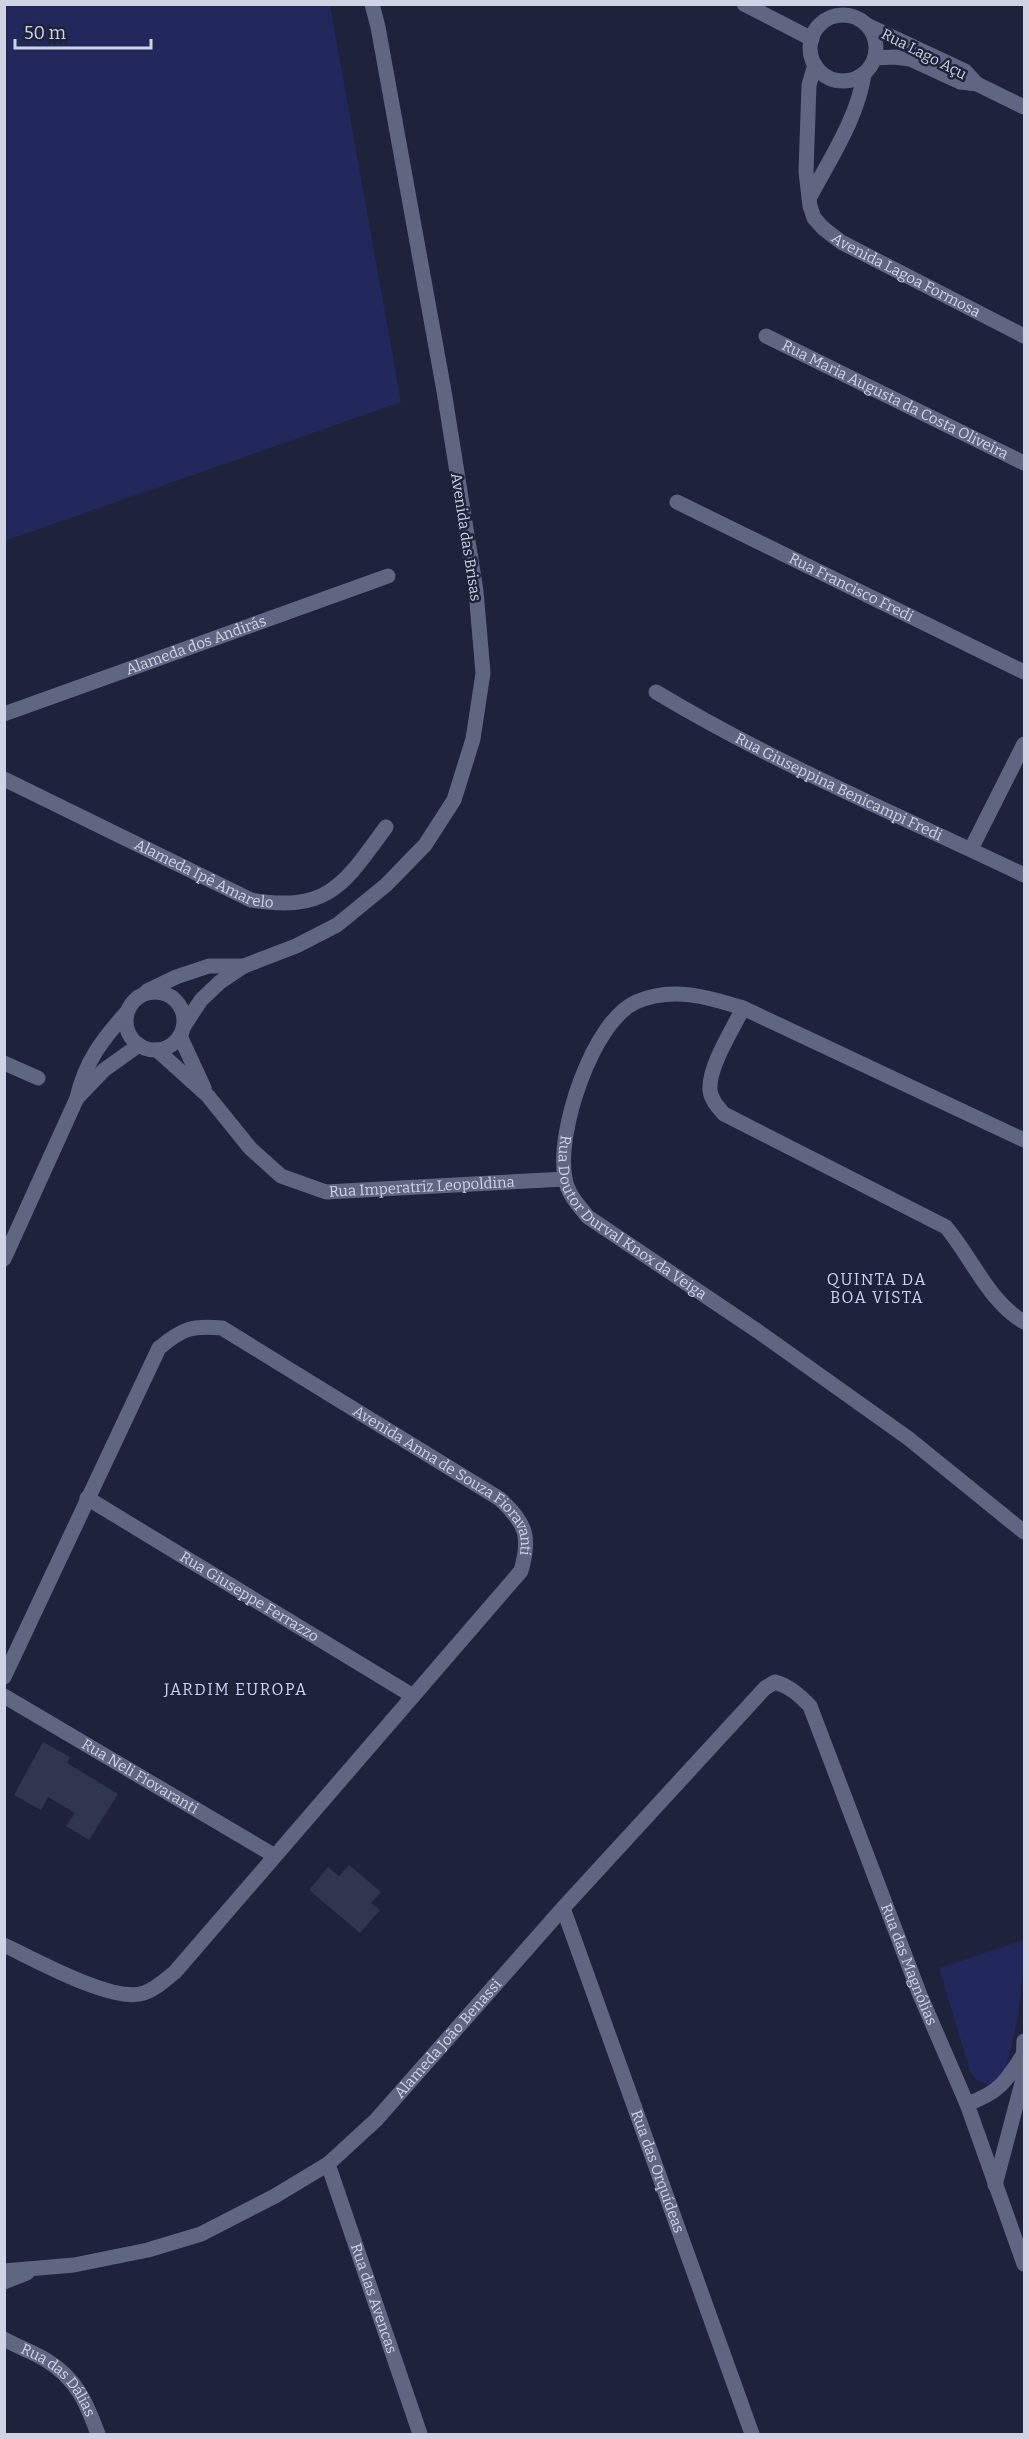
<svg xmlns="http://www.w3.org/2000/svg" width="1029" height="2439" font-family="Bitter,serif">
	<rect width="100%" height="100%" fill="#1e223a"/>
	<g fill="#22275c">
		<path d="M4,5H330L401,402L5,541Z"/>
		<path d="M1024,1940C1024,1986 1017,2033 1003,2077L989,2084L977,2081L970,2071L939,1968Z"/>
	</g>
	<g fill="#31364f">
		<path d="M43,1742L70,1757L67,1763L118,1794L89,1840L66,1826L75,1813L48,1797L41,1810L14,1795Z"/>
		<path d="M349,1865L381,1892L371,1903L380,1910L360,1933L309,1890L328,1867L339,1876Z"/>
	</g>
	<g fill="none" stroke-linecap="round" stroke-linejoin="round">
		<g stroke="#606682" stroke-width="15">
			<path d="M744,4L812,39"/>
			<circle cx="843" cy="48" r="33"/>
			<path d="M869,26L965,71L977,84"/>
			<path d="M875,58L894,57L910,59L960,82L977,84L1024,107"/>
			<path id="s1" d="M815,65L809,85L806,172L810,206L814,218L823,228L841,242L1024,336"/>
			<path d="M811,195C831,157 858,117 864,74"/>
			<path id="s2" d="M766,336L1024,463"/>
			<path id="s3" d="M677,502L1024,672"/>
			<path id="s4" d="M656,692C774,763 901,816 1024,875"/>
			<path id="s5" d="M4,714L388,576"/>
			<path id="s6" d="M4,779L251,900C329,913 344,884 386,827"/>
			<path d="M971,849L1024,744"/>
			<path d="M147,991L176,977L209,966H244"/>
			<circle cx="155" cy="1021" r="29"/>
			<path d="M743,1008C733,1029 708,1067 710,1090C711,1100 718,1107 724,1114L946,1227C972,1258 989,1302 1024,1322"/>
			<path d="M184,1026L201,1000L220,982L244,966L296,946L337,925L386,885L425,845L454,800L473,739L483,673L476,591L444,391L378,27L372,4"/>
			<path d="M180,1036L204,1088"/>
			<path id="s7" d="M157,1050L208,1096L250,1148L281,1176L326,1192L565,1179"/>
			<path d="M4,1063L38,1078"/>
			<path d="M77,1098L104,1070L139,1045"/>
			<path id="s8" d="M1024,1140L743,1008C708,997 672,986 636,1002C592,1022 556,1133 565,1178C567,1193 578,1205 588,1217L759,1332L908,1438L1024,1532"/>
			<path d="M4,1259L77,1098C85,1062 102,1040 126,1013"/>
			<path id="s9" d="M87,1498L413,1696"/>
			<path id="s10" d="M4,1677L159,1348C182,1329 191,1325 222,1328L500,1499C526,1524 531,1536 521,1571L175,1972C165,1980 156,1989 144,1993C114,2004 34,1959 4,1945"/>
			<path id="s11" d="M4,1696L275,1856"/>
			<path id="s12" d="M563,1908L752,2434"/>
			<path d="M967,2104C998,2093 1005,2083 1023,2055"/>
			<path id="s13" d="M328,2164L420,2434"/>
			<path d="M995,2185L1022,2083L1024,2041"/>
			<path id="s14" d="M4,2271L74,2265L148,2250L201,2234L275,2196L328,2164L376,2120L563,1908L765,1688L775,1682C791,1687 799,1695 810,1706L920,1995L967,2104L1024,2264"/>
			<path d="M4,2282L27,2273"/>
			<path id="s15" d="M4,2339C18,2347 33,2352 46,2360C77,2379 86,2402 98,2434"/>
		</g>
	</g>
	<g text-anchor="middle" stroke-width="5" stroke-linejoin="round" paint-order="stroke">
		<g font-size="15" fill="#cfd3e3" stroke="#1e223a">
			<text transform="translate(924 54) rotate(27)" y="5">Rua Lago Açu</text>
			<text dy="5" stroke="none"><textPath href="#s1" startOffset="264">Avenida Lagoa Formosa</textPath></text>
			<text dy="5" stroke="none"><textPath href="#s2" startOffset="144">Rua Maria Augusta da Costa Oliveira</textPath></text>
			<text transform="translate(466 537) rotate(81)" y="5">Avenida das Brisas</text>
			<text dy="5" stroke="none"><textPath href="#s3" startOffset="194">Rua Francisco Fredi</textPath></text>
			<text dy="5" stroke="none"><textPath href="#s5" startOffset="204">Alameda dos Andirás</textPath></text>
			<text dy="5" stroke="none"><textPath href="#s4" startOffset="206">Rua Giuseppina Benicampi Fredi</textPath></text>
			<text dy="5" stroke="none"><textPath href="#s6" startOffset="222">Alameda Ipê Amarelo</textPath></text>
			<text dy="5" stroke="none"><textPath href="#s7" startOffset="321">Rua Imperatriz Leopoldina</textPath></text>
			<text dy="5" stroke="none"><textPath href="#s8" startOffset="690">Rua Doutor Durval Knox da Veiga</textPath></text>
			<text dy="5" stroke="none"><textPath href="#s10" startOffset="706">Avenida Anna de Souza Fioravanti</textPath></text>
			<text dy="5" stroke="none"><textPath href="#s9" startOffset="190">Rua Giuseppe Ferrazzo</textPath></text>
			<text dy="5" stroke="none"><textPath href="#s11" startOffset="158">Rua Neli Fiovaranti</textPath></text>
			<text dy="5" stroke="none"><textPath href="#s14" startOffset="1324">Rua das Magnólias</textPath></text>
			<text dy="5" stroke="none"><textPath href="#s14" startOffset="520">Alameda João Benassi</textPath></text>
			<text dy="5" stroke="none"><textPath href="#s12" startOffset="280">Rua das Orquídeas</textPath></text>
			<text dy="5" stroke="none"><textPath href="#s13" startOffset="142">Rua das Avencas</textPath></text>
			<text dy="5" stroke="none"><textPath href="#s15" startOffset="70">Rua das Dálias</textPath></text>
		</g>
		<g font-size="16" letter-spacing="1.5" fill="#ccd3f3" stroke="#1e223a">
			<text x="877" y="1285">QUINTA DA<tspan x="877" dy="18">BOA VISTA</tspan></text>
			<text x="236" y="1695">JARDIM EUROPA</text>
		</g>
	</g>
	<rect width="1029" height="2439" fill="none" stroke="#cfd3e3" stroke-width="12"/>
	<path d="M15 39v9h136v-9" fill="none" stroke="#cfd3e3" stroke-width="3"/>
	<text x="24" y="39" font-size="18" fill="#cfd3e3" stroke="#1e223a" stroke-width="4.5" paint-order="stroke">50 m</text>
</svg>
